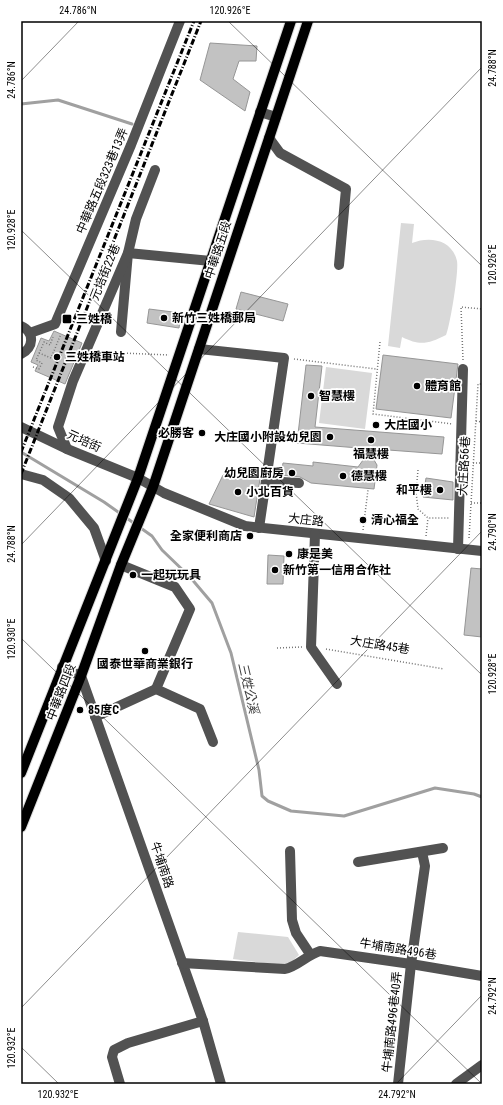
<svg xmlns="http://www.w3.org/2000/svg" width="503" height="1105" font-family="'Roboto Condensed','Noto Sans TC',sans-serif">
	<rect width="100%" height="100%" fill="#fff"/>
	<g fill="#d9d9d9">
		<path d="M401,223L414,224L412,243C429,236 452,239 457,261C459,271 450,326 446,335C428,344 420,346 402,337L400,348L388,346Z"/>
		<path d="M326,367L372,373L365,429L319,423Z"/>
		<path d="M238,932L288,937L299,955L287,966L233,959Z"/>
	</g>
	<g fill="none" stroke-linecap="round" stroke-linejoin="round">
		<g stroke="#a0a0a0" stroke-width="3">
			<path d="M21,104L58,100L132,124"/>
			<path d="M21,452L104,502L152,536L162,550L190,577L212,603L231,653L259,770L262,796L268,801L291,811L344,816L435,788L474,794L482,797"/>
		</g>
	</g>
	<g fill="#c2c2c2" stroke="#969696">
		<path d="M210,43L257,46L256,61H239L233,79L250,92L245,111L200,80Z"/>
		<path d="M241,292L288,304L283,321L236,309Z"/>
		<path d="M149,309L181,313L179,328L147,323Z"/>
		<path d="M54,331L82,343L65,384L35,371L38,365L31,362L41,338L49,341Z"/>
		<path d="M383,355L458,364L451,418L376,409Z"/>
		<path d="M306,365L322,366L315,427L444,437L442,454L375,449L374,460L377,465L374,489L311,483L300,477L281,475L283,463L313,466V462L358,467L371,449L297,443Z"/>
		<path d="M223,475L260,479L254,517L209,504Z"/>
		<path d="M426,478L453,482V500L423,497Z"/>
		<path d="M268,555L284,556L283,584H267Z"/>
		<path d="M471,568L482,569V637L464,635Z"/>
	</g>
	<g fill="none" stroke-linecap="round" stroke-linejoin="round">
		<g stroke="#dbdbdb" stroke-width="12">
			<g id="major">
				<path d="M21,773L138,478L291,21"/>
				<path d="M21,827L81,676L121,565L153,487L308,21"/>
			</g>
		</g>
		<g stroke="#747474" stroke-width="1.5" stroke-dasharray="1 2" stroke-linecap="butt">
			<path d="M380,342L373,414L453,424"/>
			<path d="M97,352L169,355"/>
			<path d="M39,353L51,358L61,334"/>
			<path d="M294,359L376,369"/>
			<path d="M463,360L461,307L482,309"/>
			<path d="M33,367L39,369L42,363L36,360L44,342L50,345L53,337"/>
			<path d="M476,421L482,422"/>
			<path d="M473,463H482"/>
			<path d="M418,470L416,492L418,509L428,518H449"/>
			<path d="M471,503H482"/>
			<path d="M363,530L368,490"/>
			<path d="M426,536L428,518"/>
			<path d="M469,538L478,384H482"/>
			<path d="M277,648L302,647"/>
			<path d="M326,649L444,669"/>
		</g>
		<g stroke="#525252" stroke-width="10">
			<path d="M260,112L276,117"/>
			<path d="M269,138L280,153L346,189L339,265"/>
			<path d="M21,326C35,332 34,348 21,354"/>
			<path d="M121,332L128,253L211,261"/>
			<path d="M30,333L55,324L131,145L180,21"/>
			<path d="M199,349L284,358L259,528"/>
			<path d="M21,427L67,449L138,478L164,493L245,526L482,551"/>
			<path d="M67,449L58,427L73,381L128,253L136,219L155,170"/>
			<path d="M21,474L43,480L69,498L94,528L106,561"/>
			<path d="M266,481L299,483"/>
			<path d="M315,534L311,647L337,684"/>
			<path d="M458,549L463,369"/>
			<path d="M121,565L175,587L190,609L156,689L200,709L213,742"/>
			<path d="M62,667L81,676L203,1021L221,1084"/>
			<path d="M95,717L156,689"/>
			<path d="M290,851L292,920L296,933L310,954"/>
			<path d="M358,862L443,848"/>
			<path d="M182,963L285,969C298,966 307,955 320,951L411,964L482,976"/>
			<path d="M120,1084L112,1057L114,1050L128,1043L203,1021"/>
			<path d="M398,1084L411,964L425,866L422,852"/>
			<path d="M456,1084L482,1065"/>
		</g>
		<use href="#major" stroke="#000" stroke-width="10"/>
		<g stroke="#000" stroke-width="3" stroke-dasharray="6 2 1 2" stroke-linecap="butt">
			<path d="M21,452L194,21"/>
			<path d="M21,474L201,21"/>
		</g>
	</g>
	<path fill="none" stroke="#000" stroke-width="1" stroke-opacity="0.45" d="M228,21L482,266M21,81L79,21M21,230L482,675M21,545L482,67M21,638L482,1084M21,1008L482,531M21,1047L59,1084M396,1084L482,995"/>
	<g fill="#000" stroke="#fff" stroke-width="1.5">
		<circle cx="164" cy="318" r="4"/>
		<rect x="62" y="314" width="10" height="10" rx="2"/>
		<circle cx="57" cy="357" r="4"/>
		<circle cx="417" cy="386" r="4"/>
		<circle cx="311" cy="396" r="4"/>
		<circle cx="376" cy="425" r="4"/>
		<circle cx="202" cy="433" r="4"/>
		<circle cx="330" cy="437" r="4"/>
		<circle cx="371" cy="440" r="4"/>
		<circle cx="292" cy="473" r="4"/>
		<circle cx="343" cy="476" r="4"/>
		<circle cx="440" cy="490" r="4"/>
		<circle cx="238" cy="492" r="4"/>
		<circle cx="363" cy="520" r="4"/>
		<circle cx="250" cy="536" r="4"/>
		<circle cx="289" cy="554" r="4"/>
		<circle cx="275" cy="570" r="4"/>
		<circle cx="133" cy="575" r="4"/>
		<circle cx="145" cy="651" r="4"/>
		<circle cx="80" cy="710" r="4"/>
	</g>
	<g text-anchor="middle" stroke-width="3.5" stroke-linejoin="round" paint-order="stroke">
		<g font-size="12" fill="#000" stroke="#fff">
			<text transform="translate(102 181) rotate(-67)" y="4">中華路五段323巷13弄</text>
			<text transform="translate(218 250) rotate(-72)" y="4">中華路五段</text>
			<text transform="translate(105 272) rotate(-68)" y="4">元培街22巷</text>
			<text transform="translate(84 441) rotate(24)" y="4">元培街</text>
			<text transform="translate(464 466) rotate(-87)" y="4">大庄路56巷</text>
			<text transform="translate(306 520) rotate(6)" y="4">大庄路</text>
			<text transform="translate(380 645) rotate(9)" y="4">大庄路45巷</text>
			<text transform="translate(61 692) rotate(-69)" y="4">中華路四段</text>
			<text transform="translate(162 865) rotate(71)" y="4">牛埔南路</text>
			<text transform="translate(398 949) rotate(9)" y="4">牛埔南路496巷</text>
			<text transform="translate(392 1022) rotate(-84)" y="4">牛埔南路496巷40弄</text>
		</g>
		<g font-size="12" font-weight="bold" fill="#000" stroke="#fff" text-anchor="start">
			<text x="172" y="322">新竹三姓橋郵局</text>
			<text x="76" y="323">三姓橋</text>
			<text x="65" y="361">三姓橋車站</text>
			<text x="425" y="390">體育館</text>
			<text x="319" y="400">智慧樓</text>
			<text x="384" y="429">大庄國小</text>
			<text x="194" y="437" text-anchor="end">必勝客</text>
			<text x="322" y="441" text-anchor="end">大庄國小附設幼兒園</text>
			<text x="371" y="458" text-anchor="middle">福慧樓</text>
			<text x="284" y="477" text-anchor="end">幼兒園廚房</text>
			<text x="351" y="480">德慧樓</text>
			<text x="432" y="494" text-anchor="end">和平樓</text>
			<text x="246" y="496">小北百貨</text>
			<text x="371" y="524">清心福全</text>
			<text x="242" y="540" text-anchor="end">全家便利商店</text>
			<text x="297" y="558">康是美</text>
			<text x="283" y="574">新竹第一信用合作社</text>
			<text x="141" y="579">一起玩玩具</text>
			<text x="145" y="668" text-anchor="middle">國泰世華商業銀行</text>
			<text x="88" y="714">85度C</text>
		</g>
		<g font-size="13" font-style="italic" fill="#414141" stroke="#fff">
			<text transform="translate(249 688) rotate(77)" y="5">三姓公溪</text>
		</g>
	</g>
	<rect width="503" height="1105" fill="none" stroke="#ffffff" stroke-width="44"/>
	<rect x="22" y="22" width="459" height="1061" fill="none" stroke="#000" stroke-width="1.5"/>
	<g font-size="10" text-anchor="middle" fill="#000">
		<text x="78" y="14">24.786°N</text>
		<text x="230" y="14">120.926°E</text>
		<text transform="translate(492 68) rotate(-90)" y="4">24.788°N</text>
		<text transform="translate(11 80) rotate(-90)" y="4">24.786°N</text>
		<text transform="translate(11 230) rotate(-90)" y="4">120.928°E</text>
		<text transform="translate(492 265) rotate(-90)" y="4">120.926°E</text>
		<text transform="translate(492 532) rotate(-90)" y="4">24.790°N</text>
		<text transform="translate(11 544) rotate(-90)" y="4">24.788°N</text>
		<text transform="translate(11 639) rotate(-90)" y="4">120.930°E</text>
		<text transform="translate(492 674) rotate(-90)" y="4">120.928°E</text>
		<text transform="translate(492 996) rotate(-90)" y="4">24.792°N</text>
		<text transform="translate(11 1048) rotate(-90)" y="4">120.932°E</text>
		<text x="58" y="1098">120.932°E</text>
		<text x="397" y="1098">24.792°N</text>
	</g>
</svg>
